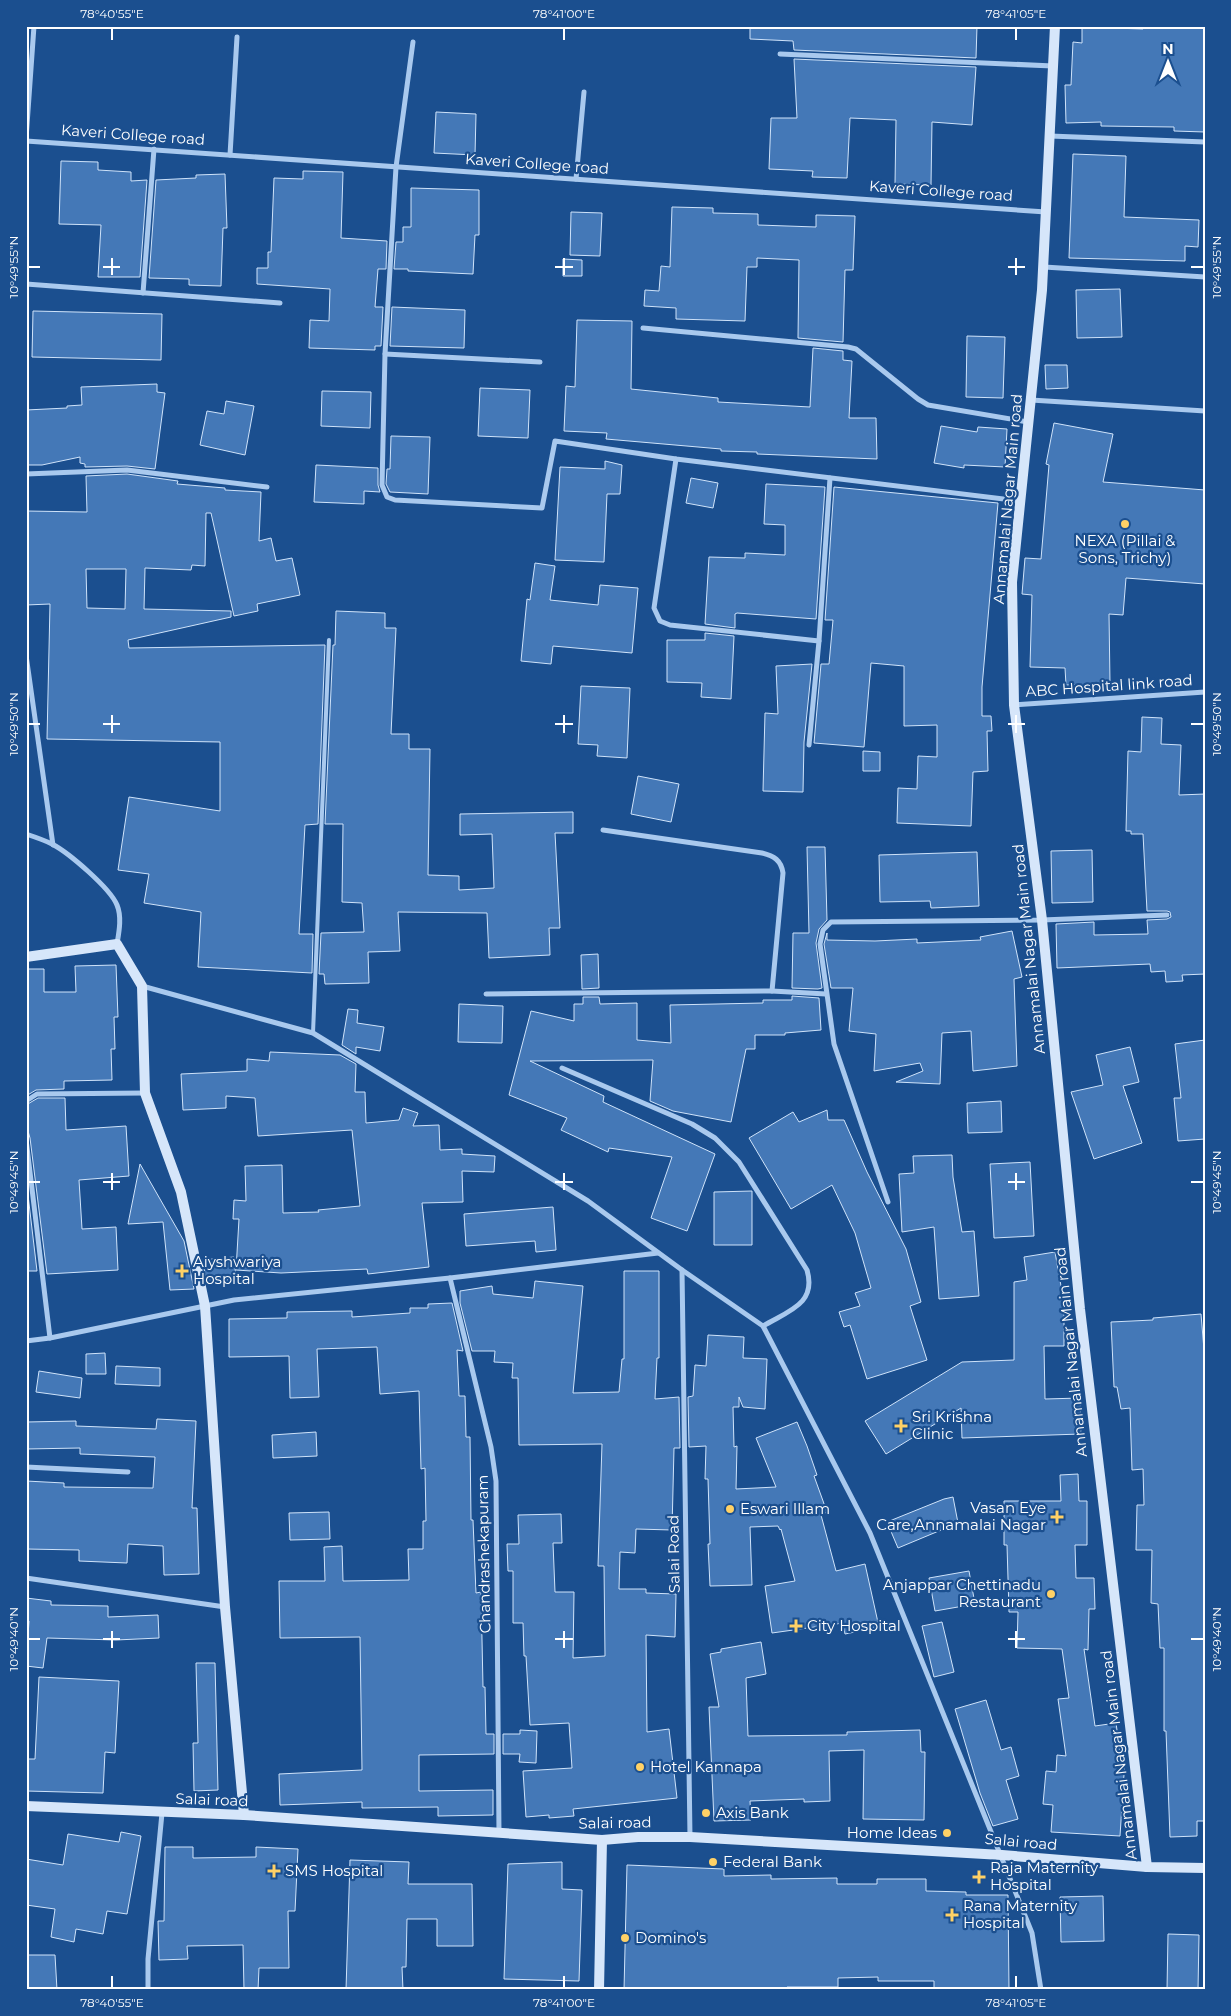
<svg xmlns="http://www.w3.org/2000/svg" width="1231" height="2016" font-family="Montserrat,sans-serif">
	<rect width="100%" height="100%" fill="#1b4f8f"/>
	<g fill="#4478b7" stroke="#cfe3fa" fill-rule="evenodd">
		<path d="M750,26H977L976,58L794,50L793,41L750,39Z"/>
		<path d="M1143,26H1205V132L1174,131V127L1101,126V122L1066,123L1065,85H1071L1073,42L1082,43V27L1143,29Z"/>
		<path d="M794,59L976,67L972,125L932,122L931,185L895,184L896,120L850,118L847,178L812,177L813,171L769,169L771,118H797Z"/>
		<path d="M436,112L476,114L475,155L434,153Z"/>
		<path d="M1073,154L1126,156L1124,217L1199,220L1198,247L1185,246V261L1069,258Z"/>
		<path d="M61,161L98,162V170L131,172V181L147,180L140,277H98L101,225L59,224Z"/>
		<path d="M303,171L343,172L341,238L387,241L386,269H378L375,307H383L381,346H375V350L309,348L310,320L329,321L330,289L257,284V268H268V252H271L274,178L303,179Z"/>
		<path d="M225,174L227,228H223L221,286L189,285V279L149,278L156,180L196,178V175Z"/>
		<path d="M411,188L479,190V235H475L473,274L408,271V269H394L396,242H403V227H411Z"/>
		<path d="M672,207L713,208V213L758,214V225L816,227V215L855,216L853,270H845L843,342L798,338L799,260L757,258V267H747L745,321L676,319V308L644,306L645,290L659,291L661,266L670,267Z"/>
		<path d="M571,212L602,213L600,256L570,255Z"/>
		<path d="M563,259L582,260V276H563Z"/>
		<path d="M1120,289L1122,337L1077,338L1076,290Z"/>
		<path d="M392,307L465,310L464,348L390,346Z"/>
		<path d="M33,311L162,314L161,360L32,357Z"/>
		<path d="M577,320L632,321L631,389L718,398V402L810,407L813,348L843,351V360L852,361L849,418H876L877,459L757,454V452L721,451V449L606,439L607,433L564,431L566,386L575,387Z"/>
		<path d="M967,336L1005,337L1003,398L966,397Z"/>
		<path d="M1045,365H1067L1068,388L1046,389Z"/>
		<path d="M157,384V392L165,393L155,469L127,466L85,467V464L80,463V457L42,465H26V410L67,408V406L82,405L81,387Z"/>
		<path d="M480,388L530,390L528,438L478,436Z"/>
		<path d="M322,391L371,392L370,428L321,426Z"/>
		<path d="M226,401L254,406L245,455L200,445L207,411L224,414Z"/>
		<path d="M1054,423L1113,434L1103,482L1205,490V584L1126,578L1123,615L1109,614L1110,684L1066,685L1065,668L1030,667L1032,595L1022,594L1025,558L1041,559L1049,465L1046,464Z"/>
		<path d="M941,426L977,432L978,427L1007,429L1005,467L964,465V468L934,463Z"/>
		<path d="M391,436L430,437L428,494L390,492L386,484L387,469H390Z"/>
		<path d="M605,461L622,465L620,494H607L604,562L555,560L560,467L605,469Z"/>
		<path d="M316,465L378,468V485L380,492L364,491V504L314,502Z"/>
		<path d="M127,474L178,481L177,484L225,488V490L261,492L259,541L271,538L276,561L292,558L300,595L257,604L258,611L234,616L211,513H206L205,566L192,565L191,570L145,568L144,609L231,611V617L128,640L129,648L325,645L318,824L305,825L299,934H313L312,973L198,967L201,912L144,903L149,874L118,870L129,797L220,811V742L47,739L50,604L26,605V511L87,512L86,476ZM86,569H126L125,609L87,608Z"/>
		<path d="M691,478L718,483L713,508L686,503Z"/>
		<path d="M766,484L825,487L816,619L737,613L735,614V628L705,624L709,557L745,558V553L785,555V525L764,524Z"/>
		<path d="M834,487L998,503L982,687V716H991L992,731H987L988,771L973,772L971,826L897,823L898,788L917,789L918,756L937,757V725L904,726V666L871,663L864,747L814,743L821,664H829L833,620H825Z"/>
		<path d="M535,563L555,566L550,600L598,605L600,585L638,588L632,653L553,646L551,664L521,661L527,599L530,600Z"/>
		<path d="M336,611L385,613V628H396L391,734H409V749H430L428,875L459,876V890L494,888L492,834L460,835V814L573,812V833H555L560,928H549L550,955L489,958L487,913L398,912L400,951L368,952L369,983L325,984L324,974H319L321,933L364,932L362,903L342,902L343,824H325L333,645H335Z"/>
		<path d="M705,633L734,636L731,699L701,697L702,683L667,682V640H705Z"/>
		<path d="M812,664L804,742L803,792L763,791L765,713L778,714L776,666Z"/>
		<path d="M581,686L630,688L627,758L597,756L598,745L578,744Z"/>
		<path d="M1142,717L1162,718L1161,744L1181,745L1179,795L1205,794V974L1182,975L1183,981L1166,982L1165,971L1151,972L1150,964L1057,968L1056,924L1094,922V935L1148,934L1147,920L1167,919L1171,917L1170,912L1167,911H1147L1143,834H1131V831H1126L1128,751L1141,752Z"/>
		<path d="M863,751L880,752V771H863Z"/>
		<path d="M638,776L679,784L671,822L631,814Z"/>
		<path d="M807,847H825L827,920L819,929L816,943L822,988L818,989L792,988L793,933H809Z"/>
		<path d="M1092,850L1093,902L1052,903L1051,851Z"/>
		<path d="M977,852L979,906L931,908L930,901L880,902L879,855Z"/>
		<path d="M1012,931L1022,977L1014,979L1017,1066L973,1071L971,1031L942,1033L940,1084L896,1082L923,1071L920,1063L874,1071L876,1034L849,1031L853,988H831L824,944L827,933V940L875,941L917,939V943L981,940L980,937Z"/>
		<path d="M598,954L599,988L582,989L581,955Z"/>
		<path d="M116,965L118,1017H114L115,1049H111L112,1080L64,1081V1089L36,1090L26,1096V969H44V992H76L75,966Z"/>
		<path d="M792,996L819,998L821,1030L785,1033V1035H755V1049H746L731,1122L673,1111L650,1101L653,1060L530,1061L604,1096L603,1102L715,1154L687,1231L651,1218L672,1157L609,1148L608,1152L561,1130L567,1118L509,1095L531,1011L574,1021V1004H583V997H599L600,1004L637,1003V1040L671,1043L670,1005L763,1003V1000H792Z"/>
		<path d="M459,1004L503,1006L502,1043L458,1042Z"/>
		<path d="M348,1009L358,1010L357,1023L384,1027L380,1051L356,1047V1054L342,1045Z"/>
		<path d="M1205,1040V1139L1178,1141L1174,1098H1181L1175,1044Z"/>
		<path d="M1130,1047L1139,1082L1123,1086L1142,1143L1094,1159L1071,1092L1103,1085L1096,1055Z"/>
		<path d="M270,1052L340,1055L356,1064L355,1092H365L366,1123L399,1120L403,1108L418,1113L413,1126L439,1125L440,1150L462,1149V1154L495,1156L494,1172L462,1171L463,1202L422,1203L429,1267L368,1274L367,1269L281,1273L236,1270L239,1219H233L234,1200L246,1201L245,1166L282,1165L283,1213L319,1212L318,1210L360,1206L352,1130L258,1136L255,1098L226,1096V1108L183,1110L181,1074L247,1071V1059L269,1061Z"/>
		<path d="M38,1098H65L66,1130L126,1126L129,1176L79,1180L82,1229L116,1227L118,1270L47,1274L30,1138L26,1124V1105Z"/>
		<path d="M1001,1101L1002,1132L968,1133L967,1103Z"/>
		<path d="M827,1110L828,1120H844L867,1172L906,1249L921,1302L910,1306L927,1360L867,1379L850,1325L844,1327L839,1312L860,1306L855,1293L871,1288L855,1233L832,1185L791,1209L749,1138L793,1112L799,1122Z"/>
		<path d="M952,1155L953,1177L962,1232L974,1231L979,1296L939,1299L934,1227L902,1232L899,1174L914,1173L913,1156Z"/>
		<path d="M1030,1162L1034,1236L994,1238L990,1164Z"/>
		<path d="M140,1164L184,1241L194,1289L170,1290L163,1222L128,1224Z"/>
		<path d="M26,1178L37,1271H26Z"/>
		<path d="M752,1191V1245H714V1192Z"/>
		<path d="M553,1207L556,1250L536,1252L535,1241L466,1246L464,1214Z"/>
		<path d="M1055,1252L1064,1303V1346H1044L1045,1399L1080,1398L1081,1434L962,1438L961,1408L886,1454L865,1421L962,1362L1014,1360V1282L1027,1280L1024,1257Z"/>
		<path d="M234,1257L236,1279L207,1282L202,1260Z"/>
		<path d="M624,1271H659V1358H657L655,1399L679,1397L680,1448H674L672,1530L636,1529L635,1553L620,1552L619,1589H646V1593L676,1594L675,1637L646,1635L647,1732L669,1729L677,1798L573,1809L574,1816L549,1818V1815L526,1817L523,1771L572,1768L569,1723L530,1725L526,1656H524L523,1623H513V1571H508L507,1544H519L518,1515L561,1514L562,1543H553L555,1592H574L573,1658L605,1656L604,1566H598L602,1444L519,1445L518,1378H512L513,1363L494,1362L495,1351H472L460,1303V1291L492,1286L493,1294L533,1298L535,1281L583,1286L573,1393L619,1392L622,1359H624Z"/>
		<path d="M452,1303L463,1351L457,1350L459,1396H465L466,1437H470L471,1520H473L476,1593L481,1592L483,1687H485L486,1734H494V1754L419,1755V1791L493,1790V1815L438,1816V1807L362,1808V1802L280,1805L279,1774L362,1770L360,1637L280,1638L279,1581H325L324,1547L342,1546L343,1581L409,1580L408,1549H423V1521H426L425,1468L421,1469L419,1391L380,1394L377,1347L317,1349L319,1397L290,1398L289,1356L229,1357V1319L287,1318V1312L352,1311V1317L410,1313V1308H428V1304Z"/>
		<path d="M1201,1314L1205,1362V1821H1197V1836L1170,1837L1166,1731H1164V1648H1160L1158,1604L1151,1603L1152,1550H1136L1137,1505H1144L1143,1469L1132,1470L1130,1408L1121,1409L1117,1387H1114L1111,1322L1153,1320V1318Z"/>
		<path d="M708,1335L744,1337L743,1358L767,1359L765,1409L743,1407L739,1397V1407H733L734,1447L737,1446L736,1489L776,1487L756,1438L797,1422L807,1446L817,1475L814,1476L827,1512L821,1515L836,1571L865,1564L879,1627L845,1634L843,1623L772,1633L765,1586L795,1581L781,1529L780,1530L778,1526L750,1527L752,1585L710,1586L708,1544H710L708,1479H705L706,1446L689,1447L688,1397L693,1396L695,1365L706,1366Z"/>
		<path d="M105,1353L106,1374H86V1354Z"/>
		<path d="M116,1366L160,1368V1386L115,1384Z"/>
		<path d="M39,1371L82,1378L80,1398L36,1392Z"/>
		<path d="M157,1419L196,1421L192,1508H197L199,1574L164,1575L163,1546L128,1544L127,1563L79,1561V1550L26,1549V1481L64,1483V1487L153,1488L155,1457L80,1454V1448L26,1449V1422L76,1421V1426L156,1429Z"/>
		<path d="M316,1432L317,1456L273,1458L272,1435Z"/>
		<path d="M1078,1474L1079,1501H1087V1545H1075L1076,1578H1094L1095,1609H1089L1088,1650L1084,1649L1095,1726L1116,1723L1121,1759H1125L1120,1836L1051,1832L1053,1805L1043,1804L1046,1771L1056,1772L1057,1755L1066,1756L1058,1699L1069,1698L1062,1649L1017,1648L1018,1612H1009L1007,1545H1004V1501H1061L1060,1475Z"/>
		<path d="M953,1497L958,1523L898,1548L887,1522L944,1499Z"/>
		<path d="M329,1512L330,1539L290,1540L289,1513Z"/>
		<path d="M969,1571L975,1604L935,1611L929,1578Z"/>
		<path d="M26,1598L51,1601V1605L108,1606V1617L158,1615L159,1638L116,1640L47,1638L43,1668L26,1666L29,1621H26Z"/>
		<path d="M942,1622L954,1672L934,1677L922,1626Z"/>
		<path d="M761,1642L766,1674L746,1678L748,1736L847,1735V1732L920,1730L921,1752H925L924,1820L863,1819L864,1750L829,1751L830,1801L804,1802V1799L750,1801L751,1820L714,1821L709,1707H719L710,1654L721,1652V1649Z"/>
		<path d="M196,1663H215L218,1790L194,1791L193,1743H198Z"/>
		<path d="M39,1677L119,1681L115,1753L105,1752L103,1793L26,1791V1759H35Z"/>
		<path d="M986,1700L1001,1750L1011,1747L1019,1776L1006,1780L1018,1819L993,1826L980,1793L955,1709Z"/>
		<path d="M520,1730L537,1731L536,1763L519,1762L520,1754H503V1734H520Z"/>
		<path d="M121,1832L141,1836L127,1914L107,1911L103,1934L76,1929L74,1942L51,1937L55,1909L26,1905V1859L63,1865L68,1834L119,1842Z"/>
		<path d="M165,1847H193V1858L256,1857V1847L298,1849L295,1911H288L289,1968H259L258,1990H244L243,1945L187,1946L188,1959L159,1960L158,1921H164Z"/>
		<path d="M350,1860L409,1862L408,1884H472L473,1946H437V1919H407L406,1967H402L403,1990H346Z"/>
		<path d="M562,1862V1889L582,1890L579,1981L504,1979L508,1864Z"/>
		<path d="M627,1865L724,1869V1876L771,1875V1879L837,1878V1884H877V1879H926V1891L966,1892V1895H1008L1009,1990L934,1988V1981H878V1977L838,1978V1987H787V1990H624Z"/>
		<path d="M1103,1896L1104,1941L1061,1942L1060,1897Z"/>
		<path d="M1168,1934L1199,1935L1198,1990H1167Z"/>
		<path d="M26,1955H55L57,1990H26Z"/>
	</g>
	<g fill="none" stroke-linecap="round" stroke-linejoin="round">
		<path stroke="#a9c9ee" stroke-width="4" d="M313,1033L329,640"/>
		<g stroke="#a9c9ee" stroke-width="5">
			<path d="M413,42L396,167L385,354L382,485L387,497L395,500L542,508L555,441L676,459L1020,501"/>
			<path d="M780,54L1053,66"/>
			<path d="M1050,136L1205,142"/>
			<path d="M26,139L34,26"/>
			<path d="M26,141L1046,212"/>
			<path d="M230,155L237,37"/>
			<path d="M576,179L584,92"/>
			<path d="M1044,267L1205,277"/>
			<path d="M26,284L280,303"/>
			<path d="M143,293L154,149"/>
			<path d="M643,328L848,347L856,349L918,399L928,405L1028,422"/>
			<path d="M385,354L540,362"/>
			<path d="M1031,400L1205,411"/>
			<path d="M676,459L654,608L660,621L670,625L819,641L809,745"/>
			<path d="M26,474L127,470L267,487"/>
			<path d="M819,641L830,478"/>
			<path d="M26,655L53,845"/>
			<path d="M1014,705L1205,692"/>
			<path d="M603,830L762,853C774,856 781,860 783,873L772,991"/>
			<path d="M26,834C35,837 44,840 52,844C69,853 110,888 117,905C122,917 119,932 117,944"/>
			<path d="M142,986L313,1033L588,1201L682,1270L763,1326L870,1533L1032,1933L1041,1990"/>
			<path d="M486,994L772,991L826,994"/>
			<path d="M562,1068L692,1124L715,1138L739,1162L807,1270C817,1304 788,1311 763,1326"/>
			<path d="M26,1101L37,1094L145,1093"/>
			<path d="M26,1139L50,1338"/>
			<path d="M888,1202L834,1044L820,944L823,930L831,922L1042,920L1167,915"/>
			<path d="M682,1270L690,1837"/>
			<path d="M450,1278L491,1447L496,1481L499,1833"/>
			<path d="M26,1341L50,1338L234,1300L450,1278L658,1253"/>
			<path d="M26,1467L128,1472"/>
			<path d="M26,1578L225,1607"/>
			<path d="M148,1990V1959L162,1813"/>
		</g>
		<g stroke="#d6e6fa" stroke-width="10">
			<path d="M1055,26L1042,290L1012,582L1014,705L1042,920L1080,1309L1147,1867"/>
			<path d="M26,957L117,944L142,986L145,1093L181,1192L205,1306L225,1607L244,1815"/>
			<path d="M26,1806L244,1815L602,1840L638,1837H690L1002,1855L1147,1867L1205,1868"/>
			<path d="M599,1990L602,1840"/>
		</g>
	</g>
	<path fill="none" stroke="#fff" stroke-width="2" d="M112,28V40M564,28V40M1016,28V40M112,258V275M564,258V275M1016,258V275M28,267H40M103,267H120M555,267H573M1008,267H1025M1191,267H1204M112,715V733M564,715V733M1016,715V733M28,724H40M103,724H120M555,724H573M1008,724H1025M1191,724H1204M112,1173V1190M564,1173V1190M1016,1173V1190M28,1182H40M103,1182H120M555,1182H573M1008,1182H1025M1191,1182H1204M112,1631V1648M564,1631V1648M1016,1631V1648M28,1639H40M103,1639H120M555,1639H573M1008,1639H1025M1191,1639H1204M112,1976V1988M564,1976V1988M1016,1976V1988"/>
	<g fill="#ffd166" stroke="#1b4f8f" stroke-width="2">
		<circle cx="1125" cy="524" r="5"/>
		<path d="M179.5 1263.5h5v5h5v5h-5v5h-5v-5h-5v-5h5z"/>
		<path d="M898.5 1418.5h5v5h5v5h-5v5h-5v-5h-5v-5h5z"/>
		<circle cx="730" cy="1509" r="5"/>
		<path d="M1054.5 1509.5h5v5h5v5h-5v5h-5v-5h-5v-5h5z"/>
		<circle cx="1051" cy="1594" r="5"/>
		<path d="M793.5 1618.5h5v5h5v5h-5v5h-5v-5h-5v-5h5z"/>
		<circle cx="640" cy="1767" r="5"/>
		<circle cx="706" cy="1813" r="5"/>
		<circle cx="947" cy="1833" r="5"/>
		<circle cx="713" cy="1862" r="5"/>
		<path d="M271.5 1863.5h5v5h5v5h-5v5h-5v-5h-5v-5h5z"/>
		<path d="M976.5 1869.5h5v5h5v5h-5v5h-5v-5h-5v-5h5z"/>
		<path d="M949.5 1907.5h5v5h5v5h-5v5h-5v-5h-5v-5h5z"/>
		<circle cx="625" cy="1938" r="5"/>
	</g>
	<g text-anchor="middle" stroke-width="4.5" stroke-linejoin="round" paint-order="stroke">
		<g font-size="15" fill="#fff" stroke="#1b4f8f">
			<text transform="translate(133 135) rotate(4)" y="5">Kaveri College road</text>
			<text transform="translate(537 164) rotate(4)" y="5">Kaveri College road</text>
			<text transform="translate(941 191) rotate(4)" y="5">Kaveri College road</text>
			<text transform="translate(1008 499) rotate(-85)" y="5">Annamalai Nagar Main road</text>
			<text transform="translate(1109 686) rotate(-4)" y="5">ABC Hospital link road</text>
			<text transform="translate(1029 949) rotate(-96)" y="5">Annamalai Nagar Main road</text>
			<text transform="translate(1071 1352) rotate(-96)" y="5">Annamalai Nagar Main road</text>
			<text transform="translate(484 1554) rotate(-91)" y="5">Chandrashekapuram</text>
			<text transform="translate(674 1554) rotate(-91)" y="5">Salai Road</text>
			<text transform="translate(1119 1755) rotate(-97)" y="5">Annamalai Nagar Main road</text>
			<text transform="translate(212 1800) rotate(2)" y="5">Salai road</text>
			<text transform="translate(615 1823) rotate(-1)" y="5">Salai road</text>
			<text transform="translate(1021 1842) rotate(5)" y="5">Salai road</text>
		</g>
		<g font-size="15" fill="#fff" stroke="#1b4f8f" text-anchor="start">
			<text x="1125" y="546" text-anchor="middle">NEXA (Pillai &amp;<tspan x="1125" dy="17">Sons, Trichy)</tspan></text>
			<text x="193" y="1267">Aiyshwariya<tspan x="193" dy="17">Hospital</tspan></text>
			<text x="912" y="1422">Sri Krishna<tspan x="912" dy="17">Clinic</tspan></text>
			<text x="1046" y="1513" text-anchor="end">Vasan Eye<tspan x="1046" dy="17">Care,Annamalai Nagar</tspan></text>
			<text x="740" y="1514">Eswari Illam</text>
			<text x="1041" y="1590" text-anchor="end">Anjappar Chettinadu<tspan x="1041" dy="17">Restaurant</tspan></text>
			<text x="807" y="1631">City Hospital</text>
			<text x="650" y="1772">Hotel Kannapa</text>
			<text x="716" y="1818">Axis Bank</text>
			<text x="937" y="1838" text-anchor="end">Home Ideas</text>
			<text x="723" y="1867">Federal Bank</text>
			<text x="990" y="1873">Raja Maternity<tspan x="990" dy="17">Hospital</tspan></text>
			<text x="285" y="1876">SMS Hospital</text>
			<text x="963" y="1911">Rana Maternity<tspan x="963" dy="17">Hospital</tspan></text>
			<text x="635" y="1943">Domino's</text>
		</g>
	</g>
	<rect width="1231" height="2016" fill="none" stroke="#1b4f8f" stroke-width="55"/>
	<g transform="translate(1168 62)" stroke="#1b4f8f" stroke-width="4" paint-order="stroke">
	<path d="M0-4L9 19L0 12L-9 19Z" fill="#ffffff"/>
	<text y="-8" font-size="14" font-weight="bold" text-anchor="middle" fill="#ffffff">N</text>
	</g>
	<rect x="28" y="28" width="1176" height="1960" fill="none" stroke="#fff" stroke-width="2"/>
	<g font-size="12" text-anchor="middle" fill="#fff">
		<text x="112" y="18">78°40'55"E</text>
		<text x="564" y="18">78°41'00"E</text>
		<text x="1016" y="18">78°41'05"E</text>
		<text transform="translate(14 267) rotate(-90)" y="4">10°49'55"N</text>
		<text transform="translate(1217 267) rotate(-90)" y="4">10°49'55"N</text>
		<text transform="translate(14 724) rotate(-90)" y="4">10°49'50"N</text>
		<text transform="translate(1217 724) rotate(-90)" y="4">10°49'50"N</text>
		<text transform="translate(14 1182) rotate(-90)" y="4">10°49'45"N</text>
		<text transform="translate(1217 1182) rotate(-90)" y="4">10°49'45"N</text>
		<text transform="translate(14 1639) rotate(-90)" y="4">10°49'40"N</text>
		<text transform="translate(1217 1639) rotate(-90)" y="4">10°49'40"N</text>
		<text x="112" y="2007">78°40'55"E</text>
		<text x="564" y="2007">78°41'00"E</text>
		<text x="1016" y="2007">78°41'05"E</text>
	</g>
</svg>
